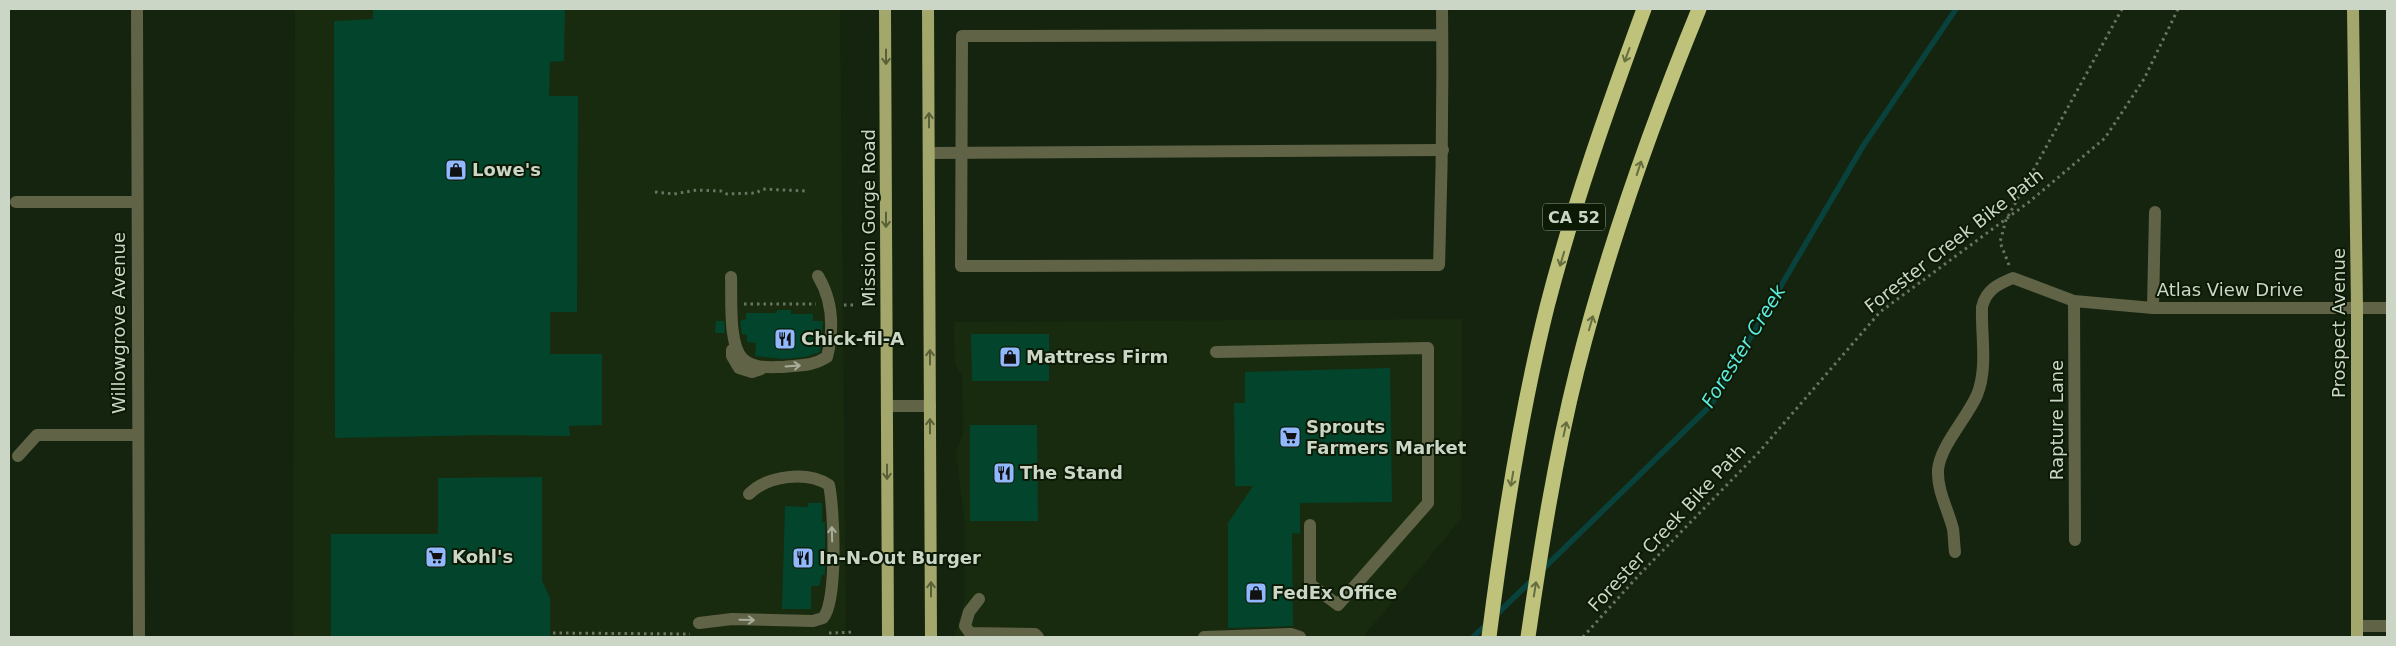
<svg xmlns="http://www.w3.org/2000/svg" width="2396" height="646" font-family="'DejaVu Sans',sans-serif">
	<rect width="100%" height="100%" fill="#15240e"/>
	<g fill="#182b0e">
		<path d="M295,9H840L846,637H293Z"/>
		<path d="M1462,319L1461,519L1363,637H954L965,599V525L956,453L963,433L962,376L955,364L954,322Z"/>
	</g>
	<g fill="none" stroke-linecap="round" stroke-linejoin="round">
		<g stroke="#09423d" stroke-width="5.5">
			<path d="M1541,571L1711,405L1863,146L1956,9"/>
			<path d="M1495,616L1533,579"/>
			<path d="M1473,637L1488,623"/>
		</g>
	</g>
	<g fill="#03442c">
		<path d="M373,9H565L564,61L550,62L549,96H578L577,312H550V354H602V425L569,426L570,436L490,435L335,438L334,21L373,19Z"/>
		<path d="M777,310H791V314H813V321H823L820,352L805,357L783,359L755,356L756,343L747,342V335L742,334L740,321L746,319V313H777Z"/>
		<path d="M716,321H724L725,333H715Z"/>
		<path d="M971,334H1049V381H972Z"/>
		<path d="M1390,368L1392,502L1300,503V534L1292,533L1293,626L1228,628V523L1253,486H1235L1234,403H1245V372Z"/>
		<path d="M970,425H1037L1038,521H970Z"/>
		<path d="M542,477V581L550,598V637H331V534H438V478Z"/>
		<path d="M808,503H822V522H825V575H822L819,586H811V609H782L785,506L808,507Z"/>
	</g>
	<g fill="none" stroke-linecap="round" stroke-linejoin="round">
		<g stroke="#687562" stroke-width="3" stroke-dasharray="2.5 4" stroke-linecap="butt">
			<path d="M655,192L674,194L697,190L721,191L727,194L756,193L763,189L805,191"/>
			<path d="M2009,265L2000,242L2006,220L2122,9"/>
			<path d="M744,304H816"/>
			<path d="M844,305H856"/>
			<path d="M553,633L690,634"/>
			<path d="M829,633L855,632"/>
			<path d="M1583,637L1639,575L1759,452L1880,312L2029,202L2105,138L2144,79L2178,9"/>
		</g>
		<g stroke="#616347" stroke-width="12">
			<path d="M137,9L139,637"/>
			<path d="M1442,9C1443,94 1442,179 1439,265L961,266L962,36L1442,35"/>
			<path d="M929,153L1443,150"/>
			<path d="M16,202H137"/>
			<path d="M731,277C732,297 728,345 743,359C754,369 770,367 783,367C800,365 813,366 827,357C834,329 833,301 818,276"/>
			<path d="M2074,301L2075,540"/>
			<path d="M2153,308L2155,212"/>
			<path d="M732,350V356L739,368L752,372L761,369"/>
			<path d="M1216,352L1428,348V503L1338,605L1310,584V525"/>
			<path d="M887,406H930"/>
			<path d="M18,456L37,435H137"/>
			<path d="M1955,552C1954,544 1954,536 1953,529C1948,509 1937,491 1938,470C1940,446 1967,418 1977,395C1988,368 1981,336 1982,307C1986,290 1998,284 2013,278L2074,301L2153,308H2387"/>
			<path d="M979,599L969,612L965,626L970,633L1035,634L1038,637"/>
			<path d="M699,623L732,619L813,621L823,618C838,602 834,507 829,485C807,471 768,475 749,494"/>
			<path d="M2357,626H2387"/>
			<path d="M1204,637L1291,634L1300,637"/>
		</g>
		<g stroke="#a4a76c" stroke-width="12">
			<path d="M885,9L888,637"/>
			<path d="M928,9L931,637"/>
			<path d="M2353,9L2357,308V637"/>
		</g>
		<g stroke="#bfc27a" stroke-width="15">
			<path d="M1489,637C1503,526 1520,415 1547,307C1573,206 1608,107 1644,9"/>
			<path d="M1528,637C1541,548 1555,458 1577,370C1608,247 1651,126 1699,9"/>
		</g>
	</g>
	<defs><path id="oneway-shaft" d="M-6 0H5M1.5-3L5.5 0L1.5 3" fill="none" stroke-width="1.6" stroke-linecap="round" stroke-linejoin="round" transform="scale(1.25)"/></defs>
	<g stroke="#666e40">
		<use href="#oneway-shaft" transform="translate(1627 55) rotate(110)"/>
		<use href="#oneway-shaft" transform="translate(1639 168) rotate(-72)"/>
		<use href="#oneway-shaft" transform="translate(1562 259) rotate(107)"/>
		<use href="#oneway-shaft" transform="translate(1591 323) rotate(-74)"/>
		<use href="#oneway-shaft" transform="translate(1565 429) rotate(-78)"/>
		<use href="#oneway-shaft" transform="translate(1512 479) rotate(100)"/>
		<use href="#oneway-shaft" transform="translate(1535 589) rotate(-81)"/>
	</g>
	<g stroke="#586038">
		<use href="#oneway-shaft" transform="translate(886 57) rotate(90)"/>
		<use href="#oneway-shaft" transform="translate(929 120) rotate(-90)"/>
		<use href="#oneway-shaft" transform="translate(886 220) rotate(90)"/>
		<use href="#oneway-shaft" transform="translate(930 357) rotate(-90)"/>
		<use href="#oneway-shaft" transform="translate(930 426) rotate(-90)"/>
		<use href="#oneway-shaft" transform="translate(887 472) rotate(90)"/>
		<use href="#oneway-shaft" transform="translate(931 589) rotate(-90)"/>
	</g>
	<g stroke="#a7ae9a">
		<use href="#oneway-shaft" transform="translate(793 366) rotate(-4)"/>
		<use href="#oneway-shaft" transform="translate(832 534) rotate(-91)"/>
		<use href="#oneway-shaft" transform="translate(747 620) rotate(1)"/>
	</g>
	<defs>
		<g id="shop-square" transform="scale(1.125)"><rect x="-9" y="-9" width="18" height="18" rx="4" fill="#91b8fd" stroke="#0c1a05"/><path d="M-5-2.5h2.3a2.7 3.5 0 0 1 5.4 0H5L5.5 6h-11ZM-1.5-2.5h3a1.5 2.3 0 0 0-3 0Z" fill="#111"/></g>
		<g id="restaurant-square" transform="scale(1.125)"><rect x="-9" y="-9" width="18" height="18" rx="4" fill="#91b8fd" stroke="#0c1a05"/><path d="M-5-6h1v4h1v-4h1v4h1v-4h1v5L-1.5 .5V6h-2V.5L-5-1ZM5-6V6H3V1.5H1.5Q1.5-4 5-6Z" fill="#111"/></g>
		<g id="supermarket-square" transform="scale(1.125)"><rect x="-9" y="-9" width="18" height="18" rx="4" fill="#91b8fd" stroke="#0c1a05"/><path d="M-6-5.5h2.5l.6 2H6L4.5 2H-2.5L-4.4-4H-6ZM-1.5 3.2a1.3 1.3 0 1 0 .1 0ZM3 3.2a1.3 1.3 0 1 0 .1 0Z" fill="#111"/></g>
	</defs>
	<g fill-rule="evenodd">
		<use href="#shop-square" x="456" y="170"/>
		<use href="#restaurant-square" x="785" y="339"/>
		<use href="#shop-square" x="1010" y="357"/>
		<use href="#supermarket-square" x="1290" y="437"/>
		<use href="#restaurant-square" x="1004" y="473"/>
		<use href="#supermarket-square" x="436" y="557"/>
		<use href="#restaurant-square" x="803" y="558"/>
		<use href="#shop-square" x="1256" y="593"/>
	</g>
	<g text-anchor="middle" stroke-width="4" stroke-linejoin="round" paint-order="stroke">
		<rect fill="#0c1a05" stroke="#929e8d" stroke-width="1" x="1543" y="203.5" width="62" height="27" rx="4"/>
		<g font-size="16" font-weight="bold" fill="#ccd6c7">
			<text x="1574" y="223">CA 52</text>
		</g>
		<g font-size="18" font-weight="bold" fill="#ccd6c7" stroke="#0c1a05" text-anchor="start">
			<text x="472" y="176">Lowe's</text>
			<text x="801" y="345">Chick-fil-A</text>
			<text x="1026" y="363">Mattress Firm</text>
			<text x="1306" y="433">Sprouts<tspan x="1306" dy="21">Farmers Market</tspan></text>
			<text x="1020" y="479">The Stand</text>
			<text x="452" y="563">Kohl's</text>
			<text x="819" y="564">In-N-Out Burger</text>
			<text x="1272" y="599">FedEx Office</text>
		</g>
		<g font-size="18" fill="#ccd6c7" stroke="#0c1a05">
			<text transform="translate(869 218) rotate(-90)" y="6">Mission Gorge Road</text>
			<text transform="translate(1954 241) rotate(-38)" y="6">Forester Creek Bike Path</text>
			<text x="2230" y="296">Atlas View Drive</text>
			<text transform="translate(119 323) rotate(-90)" y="6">Willowgrove Avenue</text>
			<text transform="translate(2339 323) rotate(-90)" y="6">Prospect Avenue</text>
			<text transform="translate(2057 420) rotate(-90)" y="6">Rapture Lane</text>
			<text transform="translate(1667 528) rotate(-47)" y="6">Forester Creek Bike Path</text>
		</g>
		<g font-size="19" font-style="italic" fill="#5beadc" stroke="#0c1a05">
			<text transform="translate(1743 346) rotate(-58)" y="7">Forester Creek</text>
		</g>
	</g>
	<rect width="2396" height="646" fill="none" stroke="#ccd6c7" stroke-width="20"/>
</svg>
